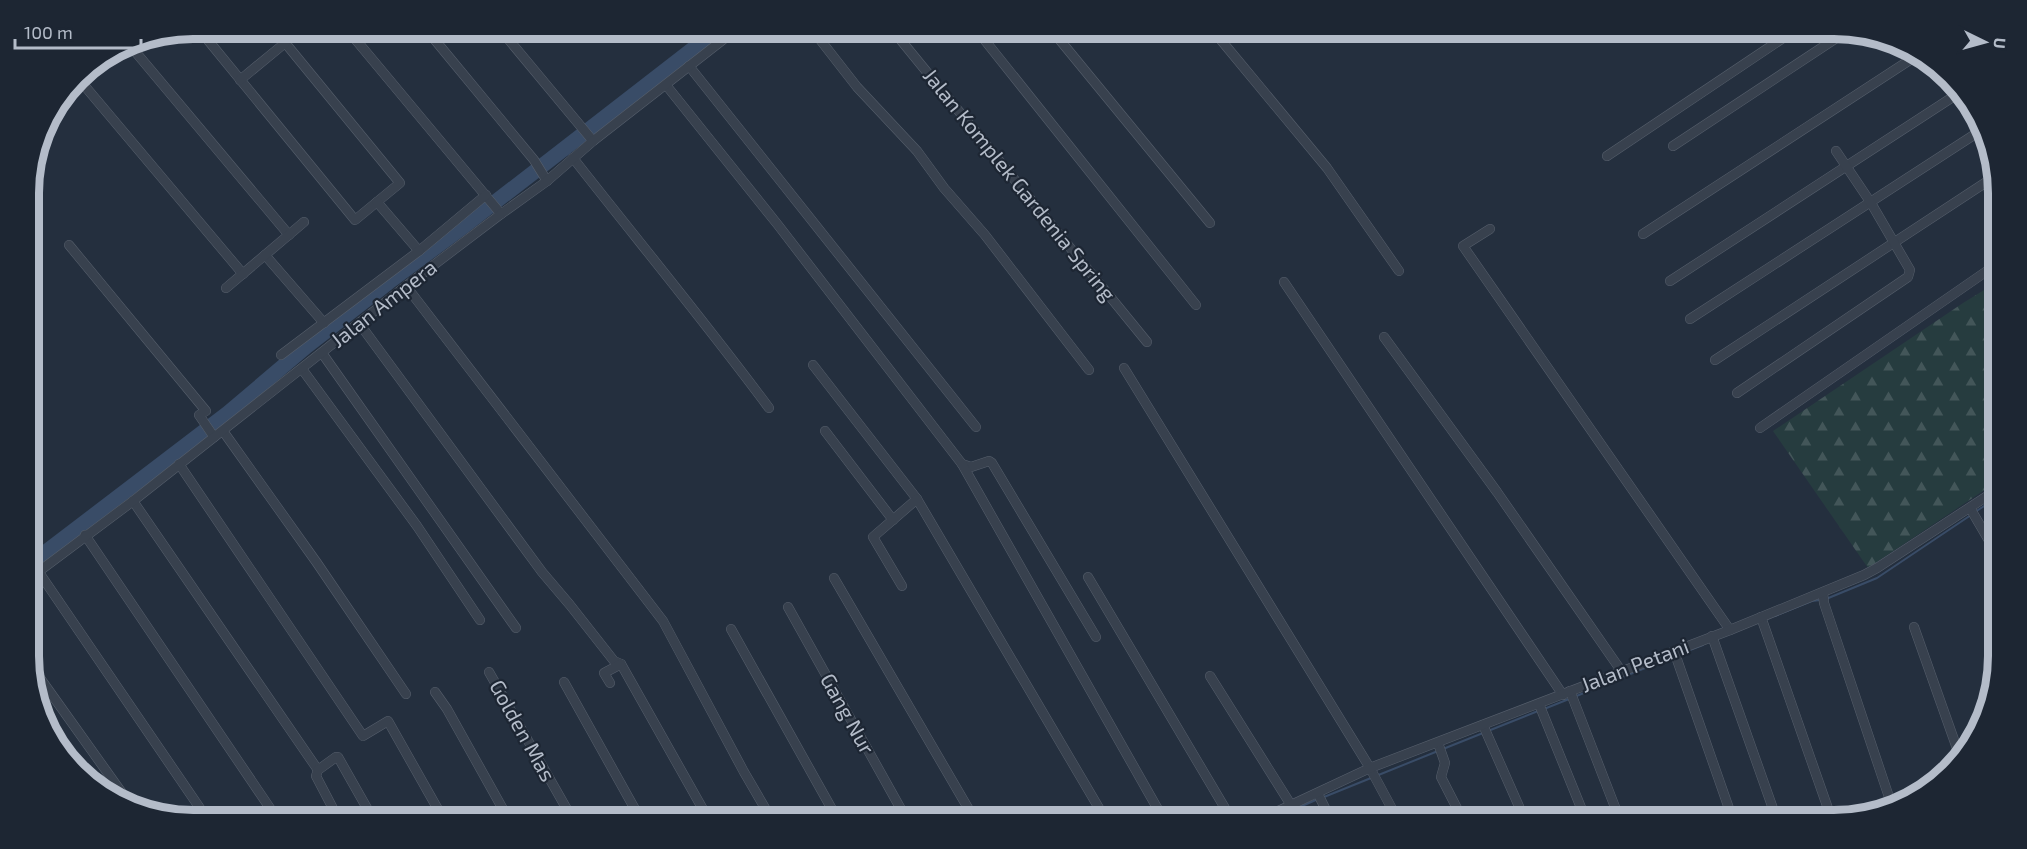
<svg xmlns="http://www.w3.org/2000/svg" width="2027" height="849" font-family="'Exo 2',sans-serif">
	<defs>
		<pattern id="forest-firs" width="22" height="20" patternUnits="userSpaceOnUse" patternTransform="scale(1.5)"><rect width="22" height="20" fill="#263c3f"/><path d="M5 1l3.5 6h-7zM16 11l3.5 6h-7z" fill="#435659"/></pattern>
	</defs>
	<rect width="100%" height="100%" fill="#242f3e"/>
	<path fill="url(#forest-firs)" d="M1997,282L1998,481L1868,568L1773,431L1963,303Z"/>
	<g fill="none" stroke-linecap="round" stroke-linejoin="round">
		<g stroke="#394c67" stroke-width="2">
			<path d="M1975,512L1998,497"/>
			<path d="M1826,599L1877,578L1971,515"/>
			<path d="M1775,616L1812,601L1820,600"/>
			<path d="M1677,655L1703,645"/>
			<path d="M1574,697L1672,657"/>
			<path d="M1544,709L1569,699"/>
			<path d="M1488,731L1538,711"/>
			<path d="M1443,749L1483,733"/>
			<path d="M1376,776L1438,751"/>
			<path d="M1324,797L1371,778"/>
			<path d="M1270,820L1318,799"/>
		</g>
		<path stroke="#394c67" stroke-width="15" d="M30,564L228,413L307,346L389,282L463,227L720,28"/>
		<g stroke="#565f6c" stroke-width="10">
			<g id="minor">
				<path d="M198,28L355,220L400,183L273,28"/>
				<path d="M346,28L501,214"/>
				<path d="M425,28L534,160L547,181"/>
				<path d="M499,28L593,141"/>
				<path d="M811,28L857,87L917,151L944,188L985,235L1089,370"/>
				<path d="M891,28L1147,342"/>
				<path d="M975,28L1196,305"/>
				<path d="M1050,28L1210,223"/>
				<path d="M1211,28L1327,168L1399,271"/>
				<path d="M128,43L289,235"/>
				<path d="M689,66L976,427"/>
				<path d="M78,78L243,274"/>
				<path d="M240,80L285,43"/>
				<path d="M666,85L778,225L962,464L971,467L989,461L992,463L1096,637"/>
				<path d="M1673,146L1847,31"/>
				<path d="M1607,156L1798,28"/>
				<path d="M573,158C638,241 706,323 769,408"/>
				<path d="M377,202L419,251L486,195"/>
				<path d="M1490,229L1463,246L1730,630"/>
				<path d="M1643,234L1916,56"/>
				<path d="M69,245L206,411L199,415L214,437"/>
				<path d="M265,255L324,323"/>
				<path d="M1670,281L1962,91"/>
				<path d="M1284,282L1563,695"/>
				<path d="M406,286L663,621L744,772L772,820"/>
				<path d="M226,288L304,222"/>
				<path d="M1690,319L1980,131"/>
				<path d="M359,323L542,572L570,605L614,661L621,664L709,820"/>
				<path d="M1384,337L1497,492L1622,672"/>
				<path d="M322,353L516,628"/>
				<path d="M281,355L419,251"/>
				<path d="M1715,360L1997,175"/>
				<path d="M813,365L917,499L1106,820"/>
				<path d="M1124,368L1370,768L1398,820"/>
				<path d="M302,369L417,526L480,620"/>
				<path d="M1737,393L1908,277L1910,270L1871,203L1836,151"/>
				<path d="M1760,428L1997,264"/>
				<path d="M223,431L317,563L406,694"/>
				<path d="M825,431L893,520"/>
				<path d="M179,464L363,736L388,721L444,820"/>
				<path d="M962,464L1164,820"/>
				<path d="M133,501L318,770"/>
				<path d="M1970,508L1998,556"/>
				<path d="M85,535L278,820"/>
				<path d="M38,571L208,820"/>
				<path d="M1088,577L1232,820"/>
				<path d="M30,578L133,501L406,286L501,214L547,181L593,141L738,28"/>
				<path d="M834,578L975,820"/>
				<path d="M902,586L873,537L917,499"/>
				<path d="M1823,593L1824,603L1891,803"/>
				<path d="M788,607L907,820"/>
				<path d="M1761,617L1832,820"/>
				<path d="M1914,627L1959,754"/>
				<path d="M731,629L838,820"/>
				<path d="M1712,636L1777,820"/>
				<path d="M1674,651L1733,820"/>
				<path d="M30,664L127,800"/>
				<path d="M489,672L573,820"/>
				<path d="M1210,676L1291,805"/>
				<path d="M564,682L641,820"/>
				<path d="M610,683L604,673L621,664"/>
				<path d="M1570,691L1620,820"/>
				<path d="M435,692L447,709L509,820"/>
				<path d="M1539,704L1586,820"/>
				<path d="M1483,725L1525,820"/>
				<path d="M1438,743L1445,763L1441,777L1463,820"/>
				<path d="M1318,794L1331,820"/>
				<path d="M339,820L316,776L318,770L336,757H338L372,817"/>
				<path d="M1259,820L1370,768L1730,630L1864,575L1877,568L1998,489"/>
			</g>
		</g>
		<use href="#minor" stroke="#38414e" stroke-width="9"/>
	</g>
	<g text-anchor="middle" stroke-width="4.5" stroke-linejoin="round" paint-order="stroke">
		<g font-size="21" fill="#b4bcc9" stroke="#1d2633">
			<text transform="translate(1019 185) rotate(51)" y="7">Jalan Komplek Gardenia Spring</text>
			<text transform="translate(384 304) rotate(-38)" y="7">Jalan Ampera</text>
			<text transform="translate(1635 666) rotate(-21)" y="7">Jalan Petani</text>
			<text transform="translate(847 714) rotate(61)" y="7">Gang Nur</text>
			<text transform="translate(522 731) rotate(61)" y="7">Golden Mas</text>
		</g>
	</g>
	<path d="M0 0H2027V849H0ZM193 39H1834A154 154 0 0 1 1988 193V656A154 154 0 0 1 1834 810H193A154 154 0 0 1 39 656V193A154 154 0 0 1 193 39Z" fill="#1d2633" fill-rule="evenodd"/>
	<path fill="none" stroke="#b4bcc9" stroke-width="8" d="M193 39H1834A154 154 0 0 1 1988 193V656A154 154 0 0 1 1834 810H193A154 154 0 0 1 39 656V193A154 154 0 0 1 193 39Z"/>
	<g transform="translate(1985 42) rotate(95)" stroke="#1d2633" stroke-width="4.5" paint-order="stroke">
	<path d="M0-4.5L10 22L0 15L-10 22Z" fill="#b4bcc9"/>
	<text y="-9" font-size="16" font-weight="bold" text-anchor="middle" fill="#b4bcc9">U</text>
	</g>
	<path d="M15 39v9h126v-9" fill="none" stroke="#b4bcc9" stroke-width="3"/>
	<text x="24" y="39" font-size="18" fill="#b4bcc9" stroke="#1d2633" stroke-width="4.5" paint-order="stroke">100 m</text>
</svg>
